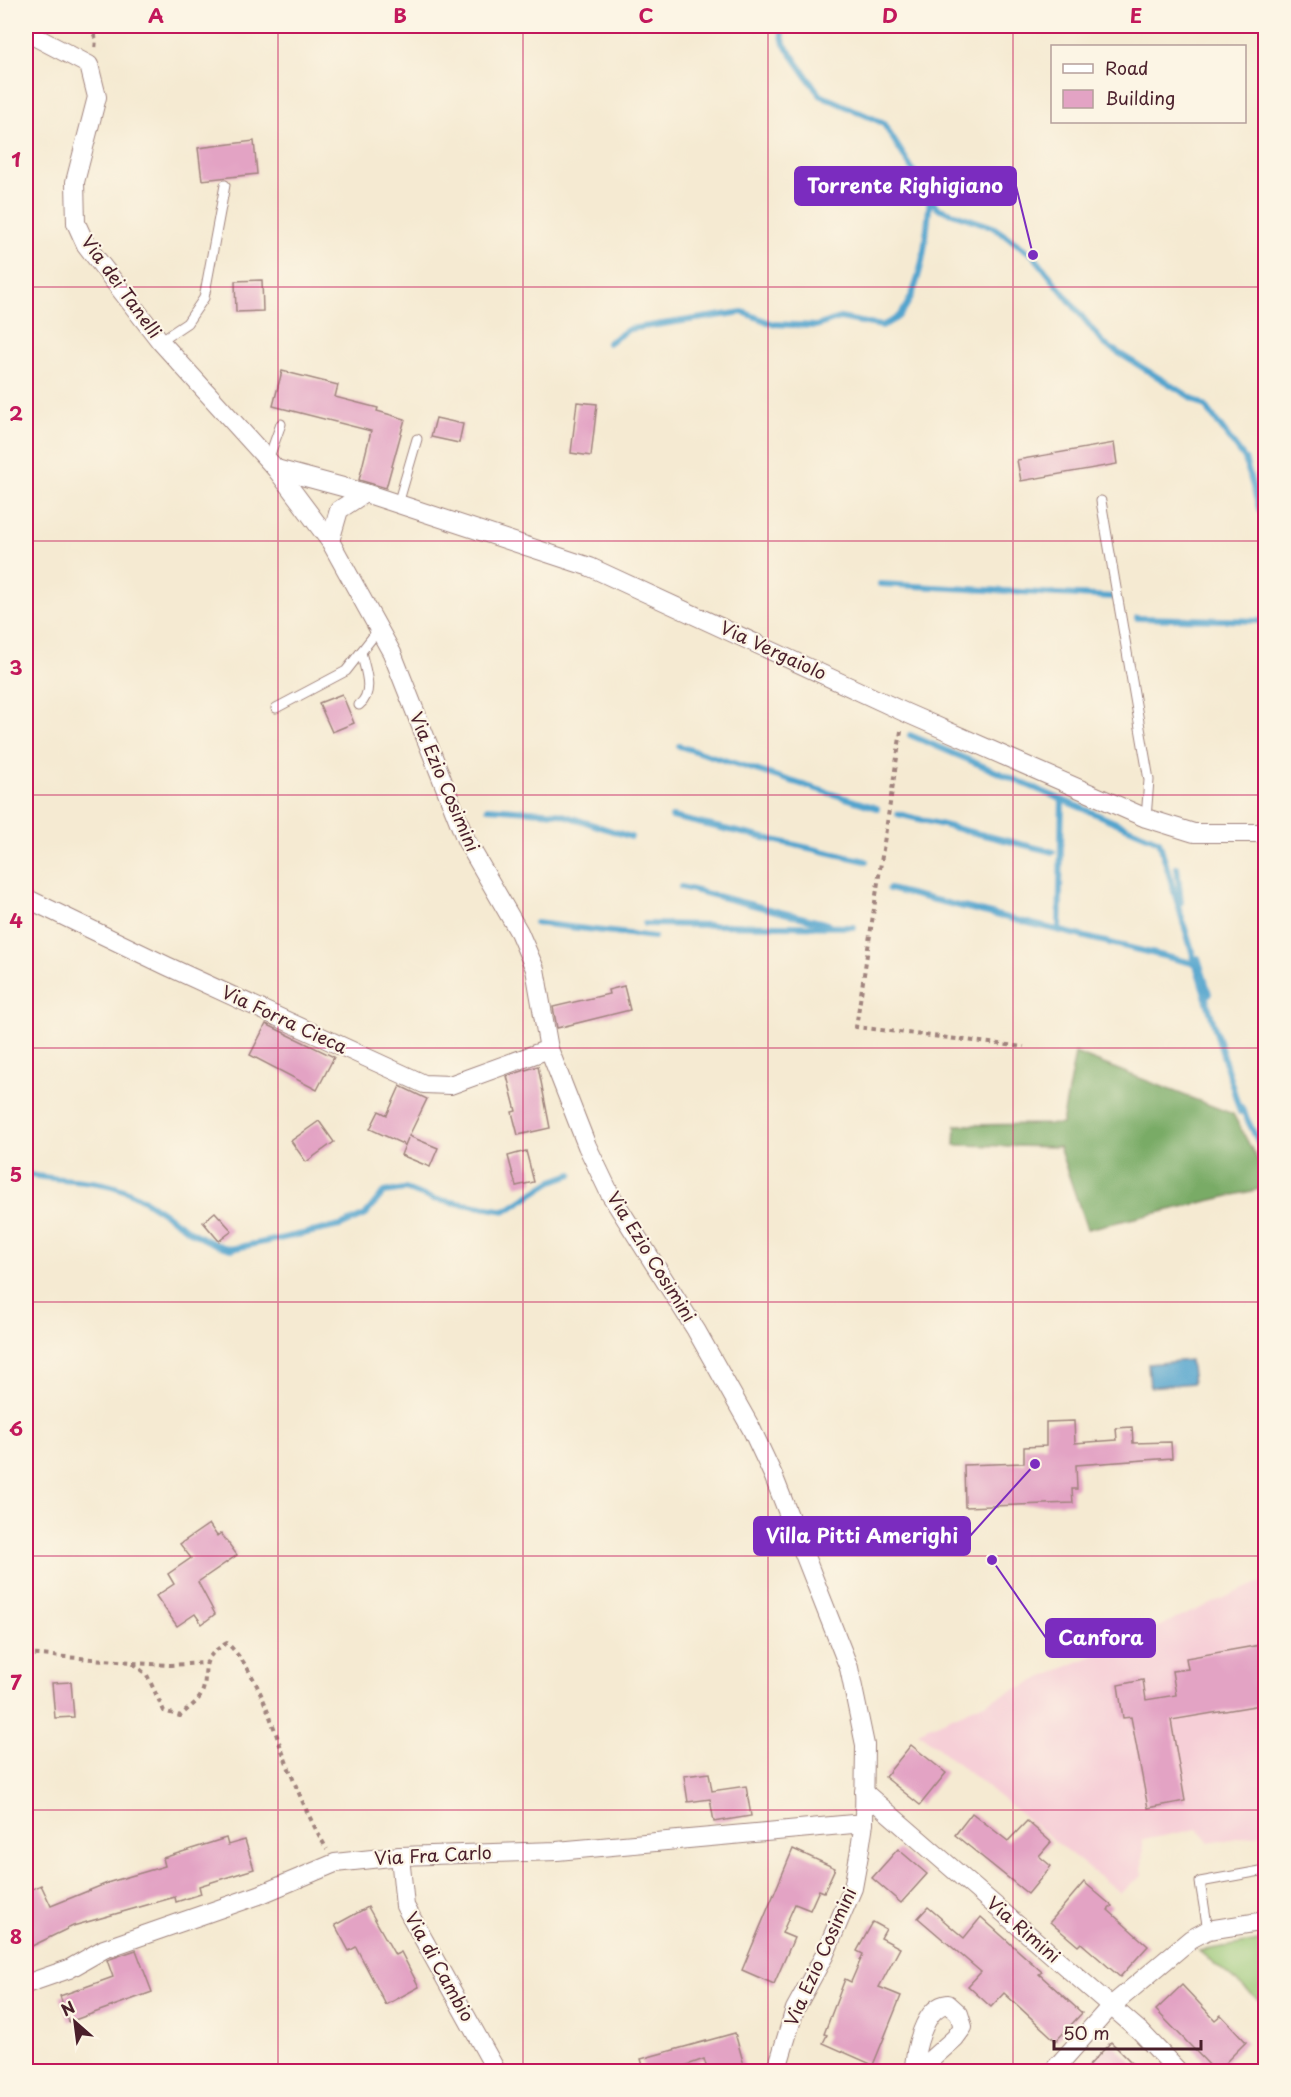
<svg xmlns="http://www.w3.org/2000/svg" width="1291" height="2097" font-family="'Playpen Sans',sans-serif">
	<rect width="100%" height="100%" fill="#fcf5e5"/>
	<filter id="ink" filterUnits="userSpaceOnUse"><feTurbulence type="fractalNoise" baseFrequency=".0167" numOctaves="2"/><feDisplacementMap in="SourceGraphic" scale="12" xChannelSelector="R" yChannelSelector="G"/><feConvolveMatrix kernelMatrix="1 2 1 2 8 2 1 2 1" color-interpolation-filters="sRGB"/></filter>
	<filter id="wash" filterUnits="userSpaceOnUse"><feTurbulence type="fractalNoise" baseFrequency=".008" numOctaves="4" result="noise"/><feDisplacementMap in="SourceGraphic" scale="24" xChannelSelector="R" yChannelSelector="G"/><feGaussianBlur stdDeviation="1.35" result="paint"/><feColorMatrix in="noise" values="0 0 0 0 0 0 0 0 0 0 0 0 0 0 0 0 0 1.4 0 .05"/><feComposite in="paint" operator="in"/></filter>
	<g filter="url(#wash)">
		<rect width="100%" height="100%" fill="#f5ead2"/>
		<path fill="#f6cfd7" d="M1265,1580V1833L1209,1843L1197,1829L1143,1840L1142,1876L1120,1893L918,1732Z"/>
		<path fill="#97c674" stroke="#707250" stroke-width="1.5" d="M1265,1940V2005L1199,1951Z"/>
		<path fill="#79ab66" stroke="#626548" stroke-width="1.5" d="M1075,1053L1233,1114L1265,1174V1188L1087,1229L1059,1147L955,1145L956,1125L1062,1124Z"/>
		<path fill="#53a4ce" stroke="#4e627c" stroke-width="1.5" d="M1190,1360L1193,1383L1150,1387L1148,1364Z"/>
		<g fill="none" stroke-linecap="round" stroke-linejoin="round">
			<g stroke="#53a4ce" stroke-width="6">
				<path d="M780,26L784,44L820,95L883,123L937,208L993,227L1033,255L1104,344L1205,406L1245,459L1260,511L1266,514"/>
				<path d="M608,343L629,329L743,312L773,324L816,326L840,318L882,326C887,323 895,320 899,316C923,288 927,232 930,197"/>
				<path d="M880,584L1113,597"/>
				<path d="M1137,618L1266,621"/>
				<path d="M910,735L1159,841L1240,1112"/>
				<path d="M679,746L877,808"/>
				<path d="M488,808L557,813L631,837"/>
				<path d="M898,814L1053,852"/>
				<path d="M672,817L866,861"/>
				<path d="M1177,867L1181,902"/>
				<path d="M681,887L828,924"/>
				<path d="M889,889L1196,964"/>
				<path d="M536,923L654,937"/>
				<path d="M645,924L854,927"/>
				<path d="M1059,930L1062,800"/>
				<path d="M1198,958L1209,994"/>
				<path d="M1241,1107L1266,1157"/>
				<path d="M26,1174C59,1182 93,1177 126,1191C164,1207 190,1240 231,1249L340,1226L365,1215L384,1192L405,1189L433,1199L506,1211L552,1181L572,1174"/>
			</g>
		</g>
		<g id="blocks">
			<g fill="#e3a3c4">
				<path d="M254,141L257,174L202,180L198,148Z"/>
				<path d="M262,280L263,311L236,312L235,281Z"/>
				<path d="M282,371L338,385L335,397L378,408L377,411L405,419L386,488L359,480L371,431L273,406Z"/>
				<path d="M577,402L597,404L591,456L571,453Z"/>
				<path d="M436,418L463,424L459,443L431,437Z"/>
				<path d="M1114,443L1117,464L1021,481L1017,460Z"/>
				<path d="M342,694L354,723L332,732L319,703Z"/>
				<path d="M624,986L630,1010L557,1028L553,1007L609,994L608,990Z"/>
				<path d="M266,1024L334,1057L317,1090L250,1055Z"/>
				<path d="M538,1066L550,1128L518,1135L512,1112L516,1111L507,1076Z"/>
				<path d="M400,1086L427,1099L409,1136L438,1148L430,1167L401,1155L408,1138L405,1145L370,1129L379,1111L387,1115Z"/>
				<path d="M319,1121L334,1142L306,1162L291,1141Z"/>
				<path d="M526,1151L534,1182L516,1186L508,1156Z"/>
				<path d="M215,1212L232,1231L219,1241L203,1222Z"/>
				<path d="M1074,1421L1075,1443L1117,1440L1116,1428L1132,1427L1133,1443L1171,1442L1172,1458L1076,1465L1077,1489H1072L1073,1503L965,1507L964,1465L1024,1463V1447L1046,1446V1422Z"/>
				<path d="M209,1524L217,1536L221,1533L237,1555L198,1582L215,1614L202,1624L195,1614L177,1626L156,1596L174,1584L168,1574L191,1558L180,1544Z"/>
				<path d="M1266,1644V1704L1171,1720L1185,1801L1148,1808L1131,1717L1123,1718L1118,1685L1143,1680L1146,1700L1176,1695L1172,1671L1188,1669L1186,1658Z"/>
				<path d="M71,1682L74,1717L55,1718L52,1683Z"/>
				<path d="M911,1745L946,1773L920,1805L885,1777Z"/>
				<path d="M709,1773L712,1791L746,1786L751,1816L714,1822L710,1799L688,1802L684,1776Z"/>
				<path d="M972,1813L1008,1841L1027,1821L1051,1842L1039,1856L1051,1866L1028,1894L955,1835Z"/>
				<path d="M226,1838L228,1845L245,1840L254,1869L199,1886L201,1894L176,1902L175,1897L73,1926L26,1949V1892L41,1885L51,1906L110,1882L165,1866L163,1858Z"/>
				<path d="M793,1849L835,1868L824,1892L819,1890L810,1910L795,1904L782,1933L794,1938L774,1984L742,1970Z"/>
				<path d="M898,1849L927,1874L901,1903L872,1878Z"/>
				<path d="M1084,1882L1112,1906L1108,1910L1148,1946L1120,1977L1081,1943L1078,1946L1050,1922Z"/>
				<path d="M368,1907L395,1955L401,1952L419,1987L386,2005L356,1947L349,1951L335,1925Z"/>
				<path d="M928,1907L964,1938L981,1917L1042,1972L1039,1974L1082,2013L1056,2041L1004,1993L991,2007L968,1986L981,1972L918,1918Z"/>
				<path d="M873,1922L886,1929L881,1938L900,1948L879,1987L901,1996L873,2065L823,2043L827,2035L824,2034L845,1979L851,1982L863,1954L857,1951Z"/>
				<path d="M136,1950L152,1992L69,2022L60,1996L113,1977L107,1960Z"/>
				<path d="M1182,1985L1215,2020L1221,2015L1246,2042L1216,2072L1156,2010Z"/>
				<path d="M735,2033L746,2072H708L704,2059L668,2072H645L641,2059Z"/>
				<path d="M1111,2042L1141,2072H1083Z"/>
			</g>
		</g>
	</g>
	<g filter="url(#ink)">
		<use href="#blocks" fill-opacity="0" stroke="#a0847e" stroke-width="1.5"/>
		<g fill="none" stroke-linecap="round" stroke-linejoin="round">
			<g stroke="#a0847e" stroke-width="11">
				<g id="service">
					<path d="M160,341L187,323L204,298L225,185"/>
					<path d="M268,460L281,424"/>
					<path d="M1101,501L1149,780L1146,818"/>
					<path d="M398,504L417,439"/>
					<path d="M359,705C375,692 365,670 361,652"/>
					<path d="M276,708L346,671L379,629"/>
					<path d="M1208,1930L1200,1882L1266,1870"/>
				</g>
			</g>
			<g stroke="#a0847e" stroke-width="20">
				<g id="minor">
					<path d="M26,32L89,65L97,97L75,182L76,223L86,245L160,341L276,469L330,541L392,653L466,840L519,932L535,969L549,1049L587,1146L610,1194L696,1330L751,1428L773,1475L849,1668L865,1745L864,1823L859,1855L853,1888L824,1956L795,2009L776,2072"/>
					<path d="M276,469L365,493L590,567L904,712L1146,818L1194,833H1266"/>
					<path d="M330,541L339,510L365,493"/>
					<path d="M26,898L167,966L424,1084L450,1085L549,1049"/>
					<path d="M864,1792L1141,2032L1179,2072"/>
					<path d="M400,1856L405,1906L497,2072"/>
					<path d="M26,1984L69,1969L104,1949L259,1895L335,1863L400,1856L557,1851L864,1823"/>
					<path d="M914,2072C914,2052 924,2006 948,2004L959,2014L963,2027L955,2038L917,2072"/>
					<path d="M1052,2072L1111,2006L1191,1939L1208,1930L1266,1921"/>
				</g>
			</g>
			<g stroke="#a0847e" stroke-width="4" stroke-dasharray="4.5 4.5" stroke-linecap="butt">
				<path d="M90,26L96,39L95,50"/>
				<path d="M901,731L856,1027L1024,1047"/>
				<path d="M26,1654L131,1662L147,1675L164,1711L180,1716C186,1710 197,1703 201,1695C211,1674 195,1660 227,1643C260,1675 270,1720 286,1761C298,1792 310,1821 327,1849"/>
				<path d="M133,1663L171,1665L206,1663"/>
			</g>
			<use href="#service" stroke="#fff" stroke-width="9"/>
			<use href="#minor" stroke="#fff" stroke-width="18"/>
		</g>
	</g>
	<path fill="none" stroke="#c2185b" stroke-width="1.5" stroke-opacity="0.55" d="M278,26V2072M523,26V2072M768,26V2072M1013,26V2072M26,287H1266M26,541H1266M26,795H1266M26,1048H1266M26,1302H1266M26,1556H1266M26,1810H1266"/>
	<g text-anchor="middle" stroke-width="4.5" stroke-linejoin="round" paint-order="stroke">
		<g font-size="18" fill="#4a1f2b" stroke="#fcf5e5">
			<text transform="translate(121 287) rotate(54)" y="6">Via dei Tanelli</text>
			<text transform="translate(773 651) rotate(25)" y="6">Via Vergaiolo</text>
			<text transform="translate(444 782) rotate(67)" y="6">Via Ezio Cosimini</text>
			<text transform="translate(284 1020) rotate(25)" y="6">Via Forra Cieca</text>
			<text transform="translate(651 1257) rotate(58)" y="6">Via Ezio Cosimini</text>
			<text transform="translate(433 1856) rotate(-3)" y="6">Via Fra Carlo</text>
			<text transform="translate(1023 1930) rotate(41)" y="6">Via Rimini</text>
			<text transform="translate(821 1957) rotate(-66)" y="6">Via Ezio Cosimini</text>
			<text transform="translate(439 1967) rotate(61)" y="6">Via di Cambio</text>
		</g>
	</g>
	<path fill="none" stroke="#7b2cbf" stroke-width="2" d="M1033 255L1016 186M1035 1464L970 1536M992 1560L1046 1638"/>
	<g fill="#7b2cbf" stroke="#fcf5e5" stroke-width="2">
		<circle cx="1033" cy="255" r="6"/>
		<circle cx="1035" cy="1464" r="6"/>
		<circle cx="992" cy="1560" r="6"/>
	</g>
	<g fill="#7b2cbf" stroke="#7b2cbf" stroke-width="2">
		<rect x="795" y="167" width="221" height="38" rx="6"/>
		<rect x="754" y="1517" width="216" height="38" rx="6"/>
		<rect x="1046" y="1619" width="109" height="38" rx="6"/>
	</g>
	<g font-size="20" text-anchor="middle" font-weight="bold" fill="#fff">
		<text x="905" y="193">Torrente Righigiano</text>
		<text x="862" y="1543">Villa Pitti Amerighi</text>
		<text x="1101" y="1645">Canfora</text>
	</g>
	<rect width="1291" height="2097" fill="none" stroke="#fcf5e5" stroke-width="66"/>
	<rect x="1051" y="45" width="195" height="78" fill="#fcf5e5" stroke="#b59f9b" stroke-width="1.5"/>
	<rect x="1063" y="64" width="30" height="9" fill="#ffffff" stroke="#b59f9b" stroke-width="1.5"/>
	<text x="1105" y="75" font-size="18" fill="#4a1f2b">Road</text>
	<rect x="1063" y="90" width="30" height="18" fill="#e3a3c4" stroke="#b59f9b" stroke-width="1.5"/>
	<text x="1105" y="105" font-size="18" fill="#4a1f2b">Building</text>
	<g transform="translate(75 2022) rotate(332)" stroke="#fcf5e5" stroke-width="4.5" paint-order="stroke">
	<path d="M0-4.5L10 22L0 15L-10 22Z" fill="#4a1f2b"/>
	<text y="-9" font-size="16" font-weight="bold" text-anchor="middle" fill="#4a1f2b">N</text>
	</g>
	<path d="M1054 2040v9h147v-9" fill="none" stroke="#4a1f2b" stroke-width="3"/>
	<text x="1063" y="2040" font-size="18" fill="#4a1f2b" stroke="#fcf5e5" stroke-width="4.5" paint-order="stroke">50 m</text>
	<rect x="33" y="33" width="1225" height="2031" fill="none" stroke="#c2185b" stroke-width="2"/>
	<g font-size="20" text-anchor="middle" font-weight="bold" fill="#c2185b">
		<text x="156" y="23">A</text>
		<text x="400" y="23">B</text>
		<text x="646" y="23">C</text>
		<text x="890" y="23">D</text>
		<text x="1136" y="23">E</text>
		<text x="16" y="167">1</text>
		<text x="16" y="421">2</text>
		<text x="16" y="675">3</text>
		<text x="16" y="928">4</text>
		<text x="16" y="1182">5</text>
		<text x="16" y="1436">6</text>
		<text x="16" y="1690">7</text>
		<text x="16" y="1944">8</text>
	</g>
</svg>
